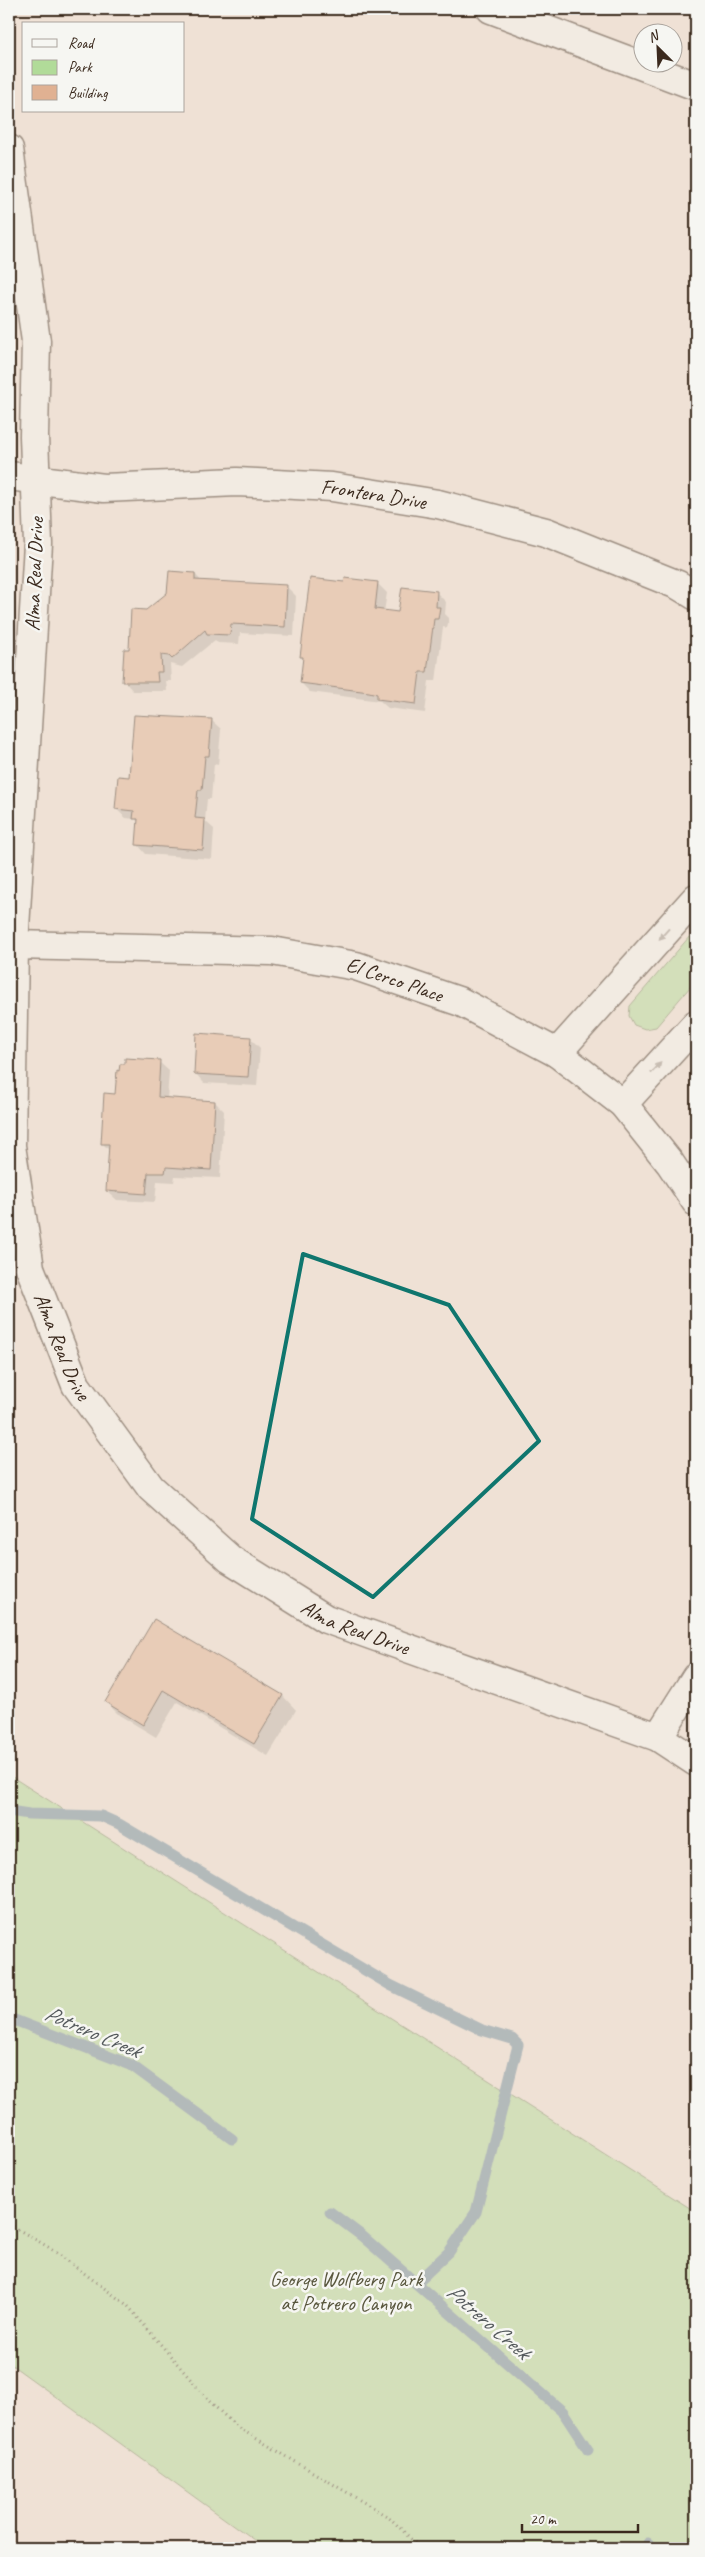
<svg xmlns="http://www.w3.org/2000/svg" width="705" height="2557" font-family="Caveat,sans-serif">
	<rect width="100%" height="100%" fill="#efe1d5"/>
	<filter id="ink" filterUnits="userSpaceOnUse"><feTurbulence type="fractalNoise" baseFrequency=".02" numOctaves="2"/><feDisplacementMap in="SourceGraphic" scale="10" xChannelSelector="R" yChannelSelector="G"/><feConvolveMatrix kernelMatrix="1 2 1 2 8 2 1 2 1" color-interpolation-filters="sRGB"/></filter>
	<g filter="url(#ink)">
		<g fill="#b1db99" stroke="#76825c">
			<path d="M696,929V980L656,1027L645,1029L634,1025L629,1016L630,1006Z"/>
			<path d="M9,1775L696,2212V2548H265L9,2363Z"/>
		</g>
		<g fill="#0003">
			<path d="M195,574L202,582L286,586L296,596L294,636L240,633L239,644L218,643L215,640L182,667L170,664L171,681H166L167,691H133L124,681L130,650L146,611Z"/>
			<path d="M346,583H377L387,593L384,612L400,614L437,593L446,602L445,614L449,618L447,628L443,627L436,681H429L425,713L388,708L380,701L310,692L301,683L304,659L301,656Z"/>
			<path d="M173,717L211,720L221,729L218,765L214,764L211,799H207L205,821L214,829L212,859L146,854L137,844L139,822L135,819L126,818L116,809L130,779Z"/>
			<path d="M250,1038L260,1048L257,1086L204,1083L195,1073Z"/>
			<path d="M159,1062L169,1071L167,1099L215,1102L224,1111L220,1178L175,1176L174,1182L157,1181L155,1202L117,1200L107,1191L110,1151L102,1143L117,1095Z"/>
			<path d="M155,1621L283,1696L296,1710L268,1756L177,1702L156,1737L119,1715L106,1702Z"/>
		</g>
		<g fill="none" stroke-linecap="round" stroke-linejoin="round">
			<g stroke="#6c899a" stroke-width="11">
				<path d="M9,1811L29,1814L101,1816L119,1824L390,1985L482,2030L512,2039L518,2045L476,2212L449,2252L416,2283"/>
				<path d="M9,2018L131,2065L232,2139"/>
				<path d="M330,2212L362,2236L563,2412L588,2450"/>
				<path d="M648,2543L652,2548"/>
			</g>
		</g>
		<g fill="#e0b192" stroke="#3b2a1e">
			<path d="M169,571L195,573V580L287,585L285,627L231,624L230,635L207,634L205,630L172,659L169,656L161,655L162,672H157L158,682H122L124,649H129L131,609L146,610L167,593Z"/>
			<path d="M310,578L344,582L345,578L378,582L375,609L398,612L402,587L437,591L436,607H440L438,619H434L427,672H420L416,704L377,699V694L369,692L300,683L303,657H300Z"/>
			<path d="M134,715L212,719L209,756H205L202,790H198L195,818L205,819L203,850L136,845L138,819H133L134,811L115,809L118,776L129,777Z"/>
			<path d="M196,1033L251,1037L248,1077L194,1074Z"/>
			<path d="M125,1058L160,1060L158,1097L215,1101L211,1170L166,1167L165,1173H148L146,1194L106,1191L109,1144H101L104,1093L115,1094L117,1070L119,1071L120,1064H125Z"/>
			<path d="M154,1619L283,1695L254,1744L163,1690L143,1725L105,1702Z"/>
		</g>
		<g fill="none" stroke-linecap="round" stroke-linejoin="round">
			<g stroke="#3b2a1e" stroke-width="31">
				<g id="minor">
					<path d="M491,9L696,86"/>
					<path id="s1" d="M9,149L36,341L34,436L38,544L14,945L11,1146L30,1268L76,1385L151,1488L230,1559L326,1619L658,1737L696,1762"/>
					<path id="s2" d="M9,476L104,488L237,482L332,487L438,504L546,532L678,585L696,596"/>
					<path id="s3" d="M14,945L272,951L356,966L461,1002L557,1053L623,1104L670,1163L696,1202"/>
					<path d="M557,1053L696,898"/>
					<path d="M623,1104L696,1024"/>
					<path d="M658,1737L696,1677"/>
				</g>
			</g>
			<path stroke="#3b2a1e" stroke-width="3" stroke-dasharray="1 4" stroke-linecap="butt" d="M9,2224L50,2248L127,2305L209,2401L237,2427L390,2518L420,2548"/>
			<use href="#minor" stroke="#f6f6f2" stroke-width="28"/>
		</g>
		<defs><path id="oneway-solid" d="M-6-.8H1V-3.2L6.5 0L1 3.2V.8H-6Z" transform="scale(1.25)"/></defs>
		<g fill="#989088">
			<use href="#oneway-solid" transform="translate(664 934) rotate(132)"/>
			<use href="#oneway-solid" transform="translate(656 1068) rotate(-47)"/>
		</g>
	</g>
	<path d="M0 0H705V2557H0ZM303,1254L449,1305L539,1441L373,1597L252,1519Z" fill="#efe1d5" fill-opacity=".55" fill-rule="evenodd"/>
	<path fill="none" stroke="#0f766e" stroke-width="4" stroke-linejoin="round" d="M303,1254L449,1305L539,1441L373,1597L252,1519Z"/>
	<g text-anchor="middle" stroke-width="5" stroke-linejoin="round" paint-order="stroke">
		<g font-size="21" fill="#3b2a1e" stroke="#f6f6f2">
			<text dy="7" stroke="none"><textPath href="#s2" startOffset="366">Frontera Drive</textPath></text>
			<text transform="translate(34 574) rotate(-88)" y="7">Alma Real Drive</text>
			<text dy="7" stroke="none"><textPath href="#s3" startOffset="384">El Cerco Place</textPath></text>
			<text dy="7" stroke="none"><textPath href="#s1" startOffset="1208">Alma Real Drive</textPath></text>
			<text dy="7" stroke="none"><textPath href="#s1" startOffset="1626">Alma Real Drive</textPath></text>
		</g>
		<g font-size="21" fill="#58563d" stroke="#f6f6f2">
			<text x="346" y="2286">George Wolfberg Park<tspan x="346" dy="24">at Potrero Canyon</tspan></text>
		</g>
		<g font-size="22" font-style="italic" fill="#54595c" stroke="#f6f6f2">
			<text transform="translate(93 2031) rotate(23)" y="8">Potrero Creek</text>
			<text transform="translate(489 2321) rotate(41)" y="8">Potrero Creek</text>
		</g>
	</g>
	<rect width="705" height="2557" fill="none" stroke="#f6f6f2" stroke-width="30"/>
	<rect x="15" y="15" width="675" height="2527" fill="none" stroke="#3b2a1e" stroke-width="2" filter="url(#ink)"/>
	<rect x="22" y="22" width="162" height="90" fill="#f6f6f2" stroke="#aba49d"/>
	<rect x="32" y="39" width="25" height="8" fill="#f6f6f2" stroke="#aba49d"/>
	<text x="68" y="48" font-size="15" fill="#3b2a1e">Road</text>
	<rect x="32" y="60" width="25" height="15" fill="#b1db99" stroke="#aba49d"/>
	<text x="68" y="72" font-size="15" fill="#3b2a1e">Park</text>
	<rect x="32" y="85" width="25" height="15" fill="#e0b192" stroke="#aba49d"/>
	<text x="68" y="98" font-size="15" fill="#3b2a1e">Building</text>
	<g transform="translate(658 48) rotate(336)"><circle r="24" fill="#f6f6f2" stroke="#aba49d"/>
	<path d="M0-4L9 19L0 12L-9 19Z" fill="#3b2a1e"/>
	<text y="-8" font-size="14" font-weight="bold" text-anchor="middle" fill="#3b2a1e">N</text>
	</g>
	<path d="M522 2524v8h116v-8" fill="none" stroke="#3b2a1e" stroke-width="2.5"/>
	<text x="530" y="2524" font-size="15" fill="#3b2a1e" stroke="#f6f6f2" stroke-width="4" paint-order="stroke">20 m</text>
</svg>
